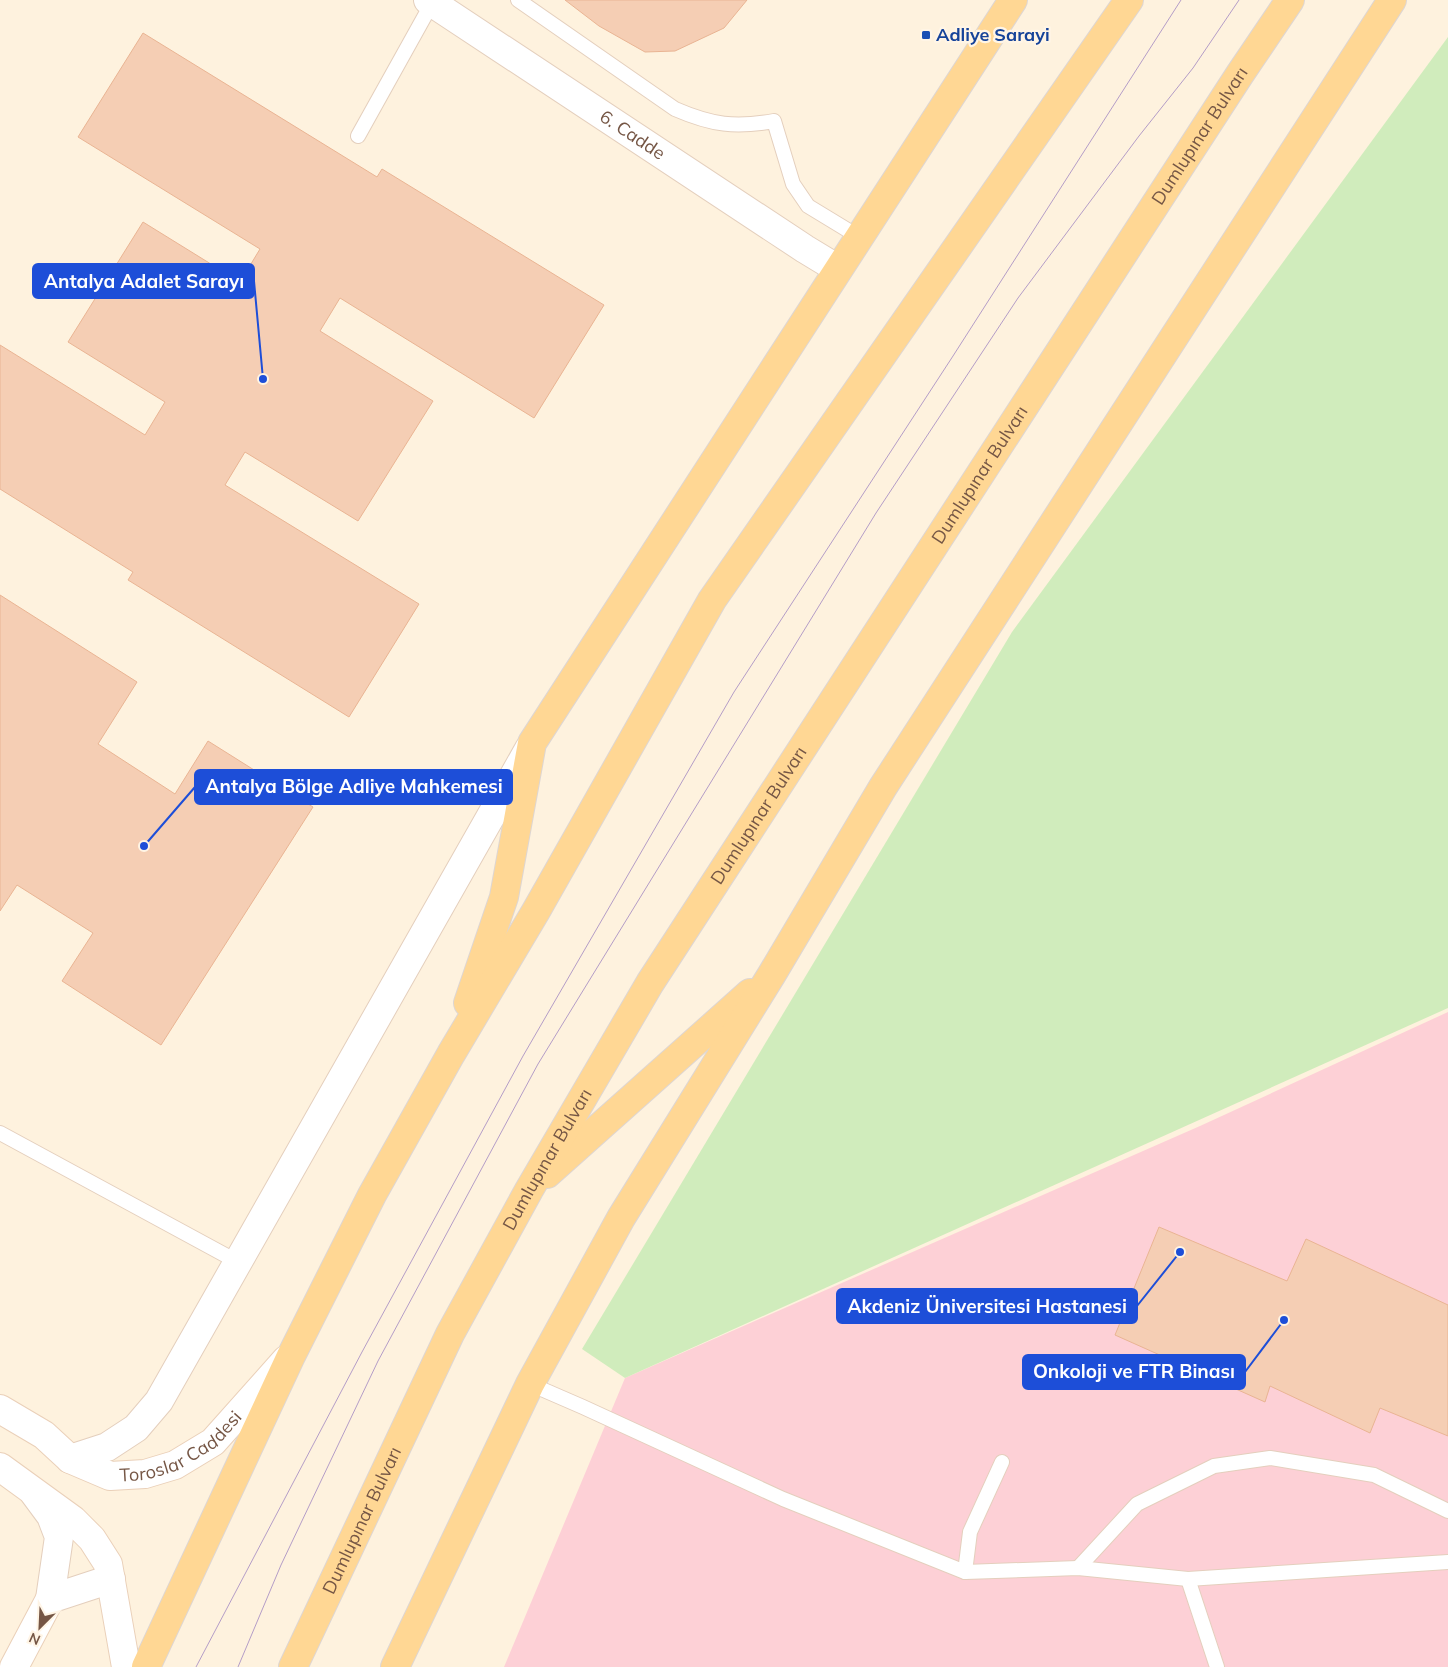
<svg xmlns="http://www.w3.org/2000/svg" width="1448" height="1667" font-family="Mulish,sans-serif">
	<rect width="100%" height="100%" fill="#fef2de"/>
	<path fill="#fdd0d6" d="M1448,1012V1667H504L625,1378L1200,1126Z"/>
	<path fill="#d0ecbc" d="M1448,37V1008L625,1378L582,1349L1012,632Z"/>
	<g fill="#f5ceb4" stroke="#e9b493">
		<path d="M565,0H747L724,28L675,51L645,52L599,26Z"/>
		<path d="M143,33L377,177L382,169L604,305L534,418L340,298L320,331L433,401L358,521L245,452L225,485L419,604L349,717L128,580L133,572L0,489V345L145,435L165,402L68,342L143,222L240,282L260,249L78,137Z"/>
		<path d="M0,595L137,682L98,744L175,794L208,741L313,807L161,1045L62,981L93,933L17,885L0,911Z"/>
		<path d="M1159,1227L1287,1281L1306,1239L1448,1305V1436L1380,1408L1370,1433L1270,1386L1265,1402L1115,1335Z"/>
	</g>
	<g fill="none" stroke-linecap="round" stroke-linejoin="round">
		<g stroke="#e4cfbd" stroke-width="16">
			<g id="service">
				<path d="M518,0L675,109C712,125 735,128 774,121L793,184L808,206L859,237"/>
				<path d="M358,136L432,3"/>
				<path d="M0,1133L238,1262"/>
				<path d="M530,1384L583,1407L783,1499L965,1572L1078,1568L1188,1579L1448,1562"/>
				<path d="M1078,1568L1137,1504L1214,1466L1270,1458L1374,1475L1448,1511"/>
				<path d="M965,1572L970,1532L1002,1462"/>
				<path d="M1188,1579L1217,1667"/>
			</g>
		</g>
		<g stroke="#e4cfbd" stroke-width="30">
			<g id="tertiary">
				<path id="s1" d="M428,0L805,249L838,269"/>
				<path d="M70,1459L107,1447L136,1428L159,1401L529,749"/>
				<path d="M34,1493L51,1516L59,1537L50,1599L111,1579"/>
			</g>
		</g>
		<g stroke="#ead0b9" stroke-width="30">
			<g id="secondary">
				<path id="s2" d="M0,1409L44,1435L70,1459L110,1476L145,1474L175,1465L213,1442L286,1360"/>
				<path d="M0,1467L73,1520L92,1539L108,1564L126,1667"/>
				<path d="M14,1667L50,1599"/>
			</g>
		</g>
		<g stroke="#ded6d2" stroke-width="30">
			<g id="primary">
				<path d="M468,1003L504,897L532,743L1013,0"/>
				<path d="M547,1174L750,993"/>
				<path d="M146,1667L291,1356L372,1195L451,1054L536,911L712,600L1129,0"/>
				<path id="s3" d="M293,1667L450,1334L529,1190L650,983L1240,74L1290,0"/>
				<path d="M395,1667L530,1384L621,1218L772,974L883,787L1392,0"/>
			</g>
		</g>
		<use href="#service" stroke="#fff" stroke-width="14"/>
		<use href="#tertiary" stroke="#fff" stroke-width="28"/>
		<use href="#secondary" stroke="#fff" stroke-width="28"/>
		<use href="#primary" stroke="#ffd794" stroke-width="28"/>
		<g stroke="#b49dc7" stroke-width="1">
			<path d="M196,1667L362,1352L523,1056L734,692L953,356L1181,0"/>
			<path d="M238,1667L281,1565L378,1361L538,1064L876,513L1018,298L1139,136L1193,68L1239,0"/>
		</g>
	</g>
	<rect fill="#1a4fb4" stroke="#fff5e6" stroke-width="2" x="921" y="30" width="10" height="10" rx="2.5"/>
	<g text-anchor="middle" stroke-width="4.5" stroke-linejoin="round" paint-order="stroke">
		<g font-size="18" font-weight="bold" fill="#164399" stroke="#fff5e6" text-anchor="start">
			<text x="936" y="41">Adliye Sarayi</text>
		</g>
		<g font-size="18" fill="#755645" stroke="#fff5e6">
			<text dy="6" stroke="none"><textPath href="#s1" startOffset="245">6. Cadde</textPath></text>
			<text dy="6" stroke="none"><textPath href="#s3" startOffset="1782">Dumlupınar Bulvarı</textPath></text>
			<text dy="6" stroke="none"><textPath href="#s3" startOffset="1378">Dumlupınar Bulvarı</textPath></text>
			<text dy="6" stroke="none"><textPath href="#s3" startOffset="972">Dumlupınar Bulvarı</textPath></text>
			<text dy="6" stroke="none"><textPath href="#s3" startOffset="568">Dumlupınar Bulvarı</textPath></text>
			<text dy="6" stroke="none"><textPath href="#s2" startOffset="209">Toroslar Caddesi</textPath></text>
			<text dy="6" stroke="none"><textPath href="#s3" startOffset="162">Dumlupınar Bulvarı</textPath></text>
		</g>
	</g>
	<path fill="none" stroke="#1d4ed8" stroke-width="2" d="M263 379L254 281M144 846L195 787M1180 1252L1137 1306M1284 1320L1245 1372"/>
	<g fill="#1d4ed8" stroke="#fff5e6" stroke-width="2">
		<circle cx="263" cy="379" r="5"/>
		<circle cx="144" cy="846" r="5"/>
		<circle cx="1180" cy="1252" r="5"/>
		<circle cx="1284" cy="1320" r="5"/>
	</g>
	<g fill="#1d4ed8" stroke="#1d4ed8" stroke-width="2">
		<rect x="33" y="264" width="221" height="34" rx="5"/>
		<rect x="195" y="770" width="317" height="34" rx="5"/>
		<rect x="837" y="1289" width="300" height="34" rx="5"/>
		<rect x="1023" y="1355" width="222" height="34" rx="5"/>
	</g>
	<g font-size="19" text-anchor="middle" font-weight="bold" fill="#fff">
		<text x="144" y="288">Antalya Adalet Sarayı</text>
		<text x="354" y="793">Antalya Bölge Adliye Mahkemesi</text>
		<text x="987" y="1313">Akdeniz Üniversitesi Hastanesi</text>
		<text x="1134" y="1378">Onkoloji ve FTR Binası</text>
	</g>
	<g transform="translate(40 1627) rotate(204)" stroke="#fff5e6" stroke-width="4" paint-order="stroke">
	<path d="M0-4L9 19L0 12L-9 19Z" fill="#755645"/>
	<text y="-8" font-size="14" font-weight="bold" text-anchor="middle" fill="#755645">N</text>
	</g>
</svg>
